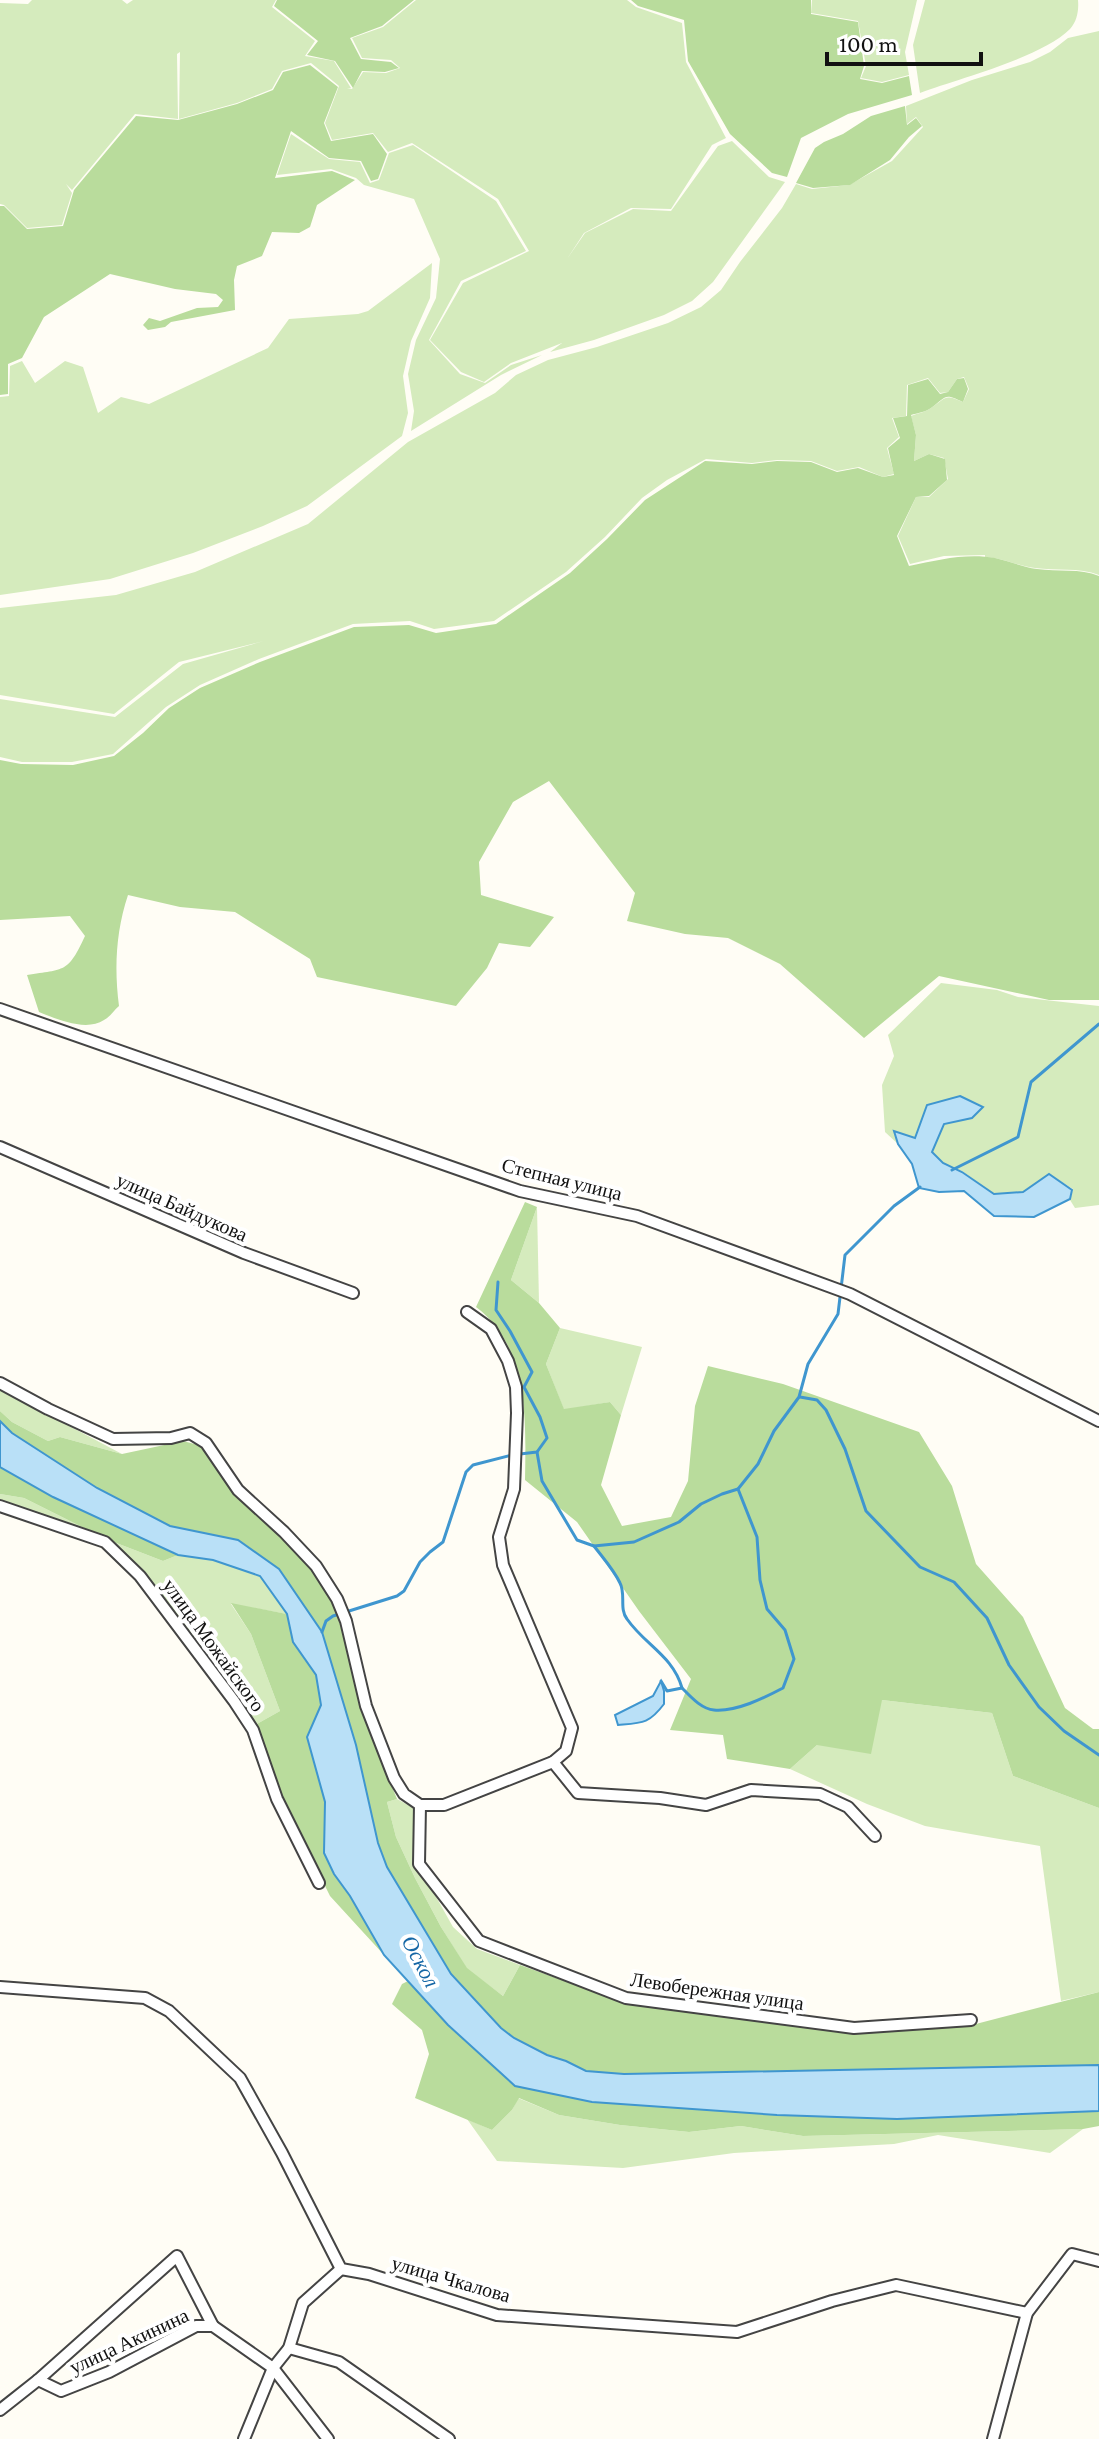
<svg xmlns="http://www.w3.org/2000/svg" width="1099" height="2439" font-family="'Crimson Pro',serif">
	<rect width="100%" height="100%" fill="#fffdf5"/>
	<g fill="#d5ebbd">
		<path d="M32,0H122L127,4L133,0H276L272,7L315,41L305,56L334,61L351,88H347L352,89L363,72L386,73L400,68L391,60L362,58L352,38L383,27L416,0H627L636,7L682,23L686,62L726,138L712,145L671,209L631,208L584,233L567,259L585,233L633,209L671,211L718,146L732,141L769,177L785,182L713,282L692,301L664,315L594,340L550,352L562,343L511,363L484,382L461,372L430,340L463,283L529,251L498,199L412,143L388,152L373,133L332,140L325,123L339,86L311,63L282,71L272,89L237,103L179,119L180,52L177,54L178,119L135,114L72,190L66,184L72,193L62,225L27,228L4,205L0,204V3L28,4Z"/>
		<path d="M812,0H917L905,52L909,75L882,82L861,78L866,66L858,21L811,13Z"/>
		<path d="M925,0H1078C1079,10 1077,22 1070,29C1041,58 959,78 920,93L913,45Z"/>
		<path d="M1099,31V575C1079,567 1056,571 1035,568C1018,566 1003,558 985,557V555L944,556L910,564L898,536L916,497H929L948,479L944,458L929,454L914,461L916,435L911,416C918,413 926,412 931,408C947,397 944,394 963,402L969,389L964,377L957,379L948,392L940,393L928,378L907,385L906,416L892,418L899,437L887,448L894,474L883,477L859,467L837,471L811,461L777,460L752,463L706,459L667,480L642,498L605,537L566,572L494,621L434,629L410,621L353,624L259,659L200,685L166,707L113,754L72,762H22L0,757V699L115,717L183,664L264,641L179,662L114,714L0,695V608L116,595L195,572L308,524L408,442L495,393L516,375L548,360L597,347L668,323L701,307L721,290L740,262L782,208L796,184L812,189L849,185L892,161L923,127L916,117L907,124L906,106L972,80L1030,62L1050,52L1068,38Z"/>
		<path d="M291,134L329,159L360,162L370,183L379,180L389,153L413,145L496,201L526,251L461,281L429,340L460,374L485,383L511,365L542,355L501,375L411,431L414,411L408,374L416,340L436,298L440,259L414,199L364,185L356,178L331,169L277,175Z"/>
		<path d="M432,263L430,298L411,341L403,376L408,413L402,436L307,506L263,526L193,553L110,579L0,595V397L9,396L10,366L22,361L35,383L65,361L83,367L98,413L121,397L149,404L268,348L289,319L358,314L368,311Z"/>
		<path d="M941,983L997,990L1018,997L1099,1006V1205L1075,1208L1070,1200L1073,1189L1049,1174L1023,1192L994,1194L962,1171L943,1163L932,1152L944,1124L972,1118L983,1107L960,1096L927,1105L915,1138L895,1131L898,1144L885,1132L882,1085L894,1056L888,1035Z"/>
		<path d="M537,1207L539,1303L511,1280Z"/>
		<path d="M560,1328L642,1347L621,1415L610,1402L564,1410L546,1364Z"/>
		<path d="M0,1385L7,1393L122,1454L60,1437L48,1441L12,1422L0,1411Z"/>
		<path d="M0,1494L24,1498L106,1539L163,1561L178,1555L213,1560L260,1575L287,1614L231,1604L251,1634L280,1711L255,1725L159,1592L144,1573L106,1539L0,1503Z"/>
		<path d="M882,1700L992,1713L1013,1776L1099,1808V1992L1061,2001L1040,1846L925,1826L867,1804L790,1769L817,1745Z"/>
		<path d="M397,1799L417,1810V1863L453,1927L477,1949L520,1965L503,1996L467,1969L441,1927L415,1878L396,1837L387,1802Z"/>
		<path d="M518,2098L559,2115L620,2125L689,2132L741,2126L803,2136L1083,2129L1050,2153L938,2135L894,2144L734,2153L623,2168L497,2161L467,2119L492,2130L512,2110Z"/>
	</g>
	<g fill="#b9dc9c">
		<path d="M277,0H414L382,26L350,38L361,59L391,62L399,68L385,72L362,71L353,88L335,61L307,55L318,41L274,6Z"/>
		<path d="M631,0H811V14L858,22L864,66L860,79L882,83L909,76L912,95L848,114L801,138L787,177L772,173L730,134L688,61L684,20L638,6Z"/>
		<path d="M310,65L338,87L324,123L331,141L373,134L387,154L378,179L371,181L361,161L329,158L291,131L275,178L332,171L355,180L317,205L310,227L299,233L272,232L262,256L237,266L234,280L235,310L171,322L165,327L148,330L143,325L149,318L160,321L197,308L218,307L223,300L216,294L175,289L110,274L44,317L22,358L8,364V394L0,395V206H4L27,229L63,226L74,190L136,116L178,120L237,104L273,90L283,72Z"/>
		<path d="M905,106L907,125L916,118L922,126L909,137L890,160L850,185L813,188L796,183L815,148L824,142L843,134L871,116Z"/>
		<path d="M964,378L968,389L963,402C944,393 947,396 931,408C926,412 917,413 911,415L916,435L914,461L929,454L945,459L947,480L929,496L916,497L897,536L909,566C938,560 966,553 995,558C1009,561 1023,567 1037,569C1058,572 1080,568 1099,576V1000H1049L939,976L864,1038L780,964L728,938L685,934L627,921L635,893L549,781L513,802L479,862L481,895L554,917L530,947L499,943L487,968L456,1006L317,977L310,959L235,912L180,907L128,895C116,931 114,968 119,1006C114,1010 110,1017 104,1020C86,1032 57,1019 39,1012L27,975C65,969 68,973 85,936L70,916L0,920V760L21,764L73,765L114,756L143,733L169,708L200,688L260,662L354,627L409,625L436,633L496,624L570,573L607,539L645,500L705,461L752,464L777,461L811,462L837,472L858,468L883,477L894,475L888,448L900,438L893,418L907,416L908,385L928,379L940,394L948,392L957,379Z"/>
		<path d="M525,1202L537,1207L511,1280L539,1303L560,1328L546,1364L564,1409L610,1402L621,1415L601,1485L622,1526L671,1517L688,1481L695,1406L708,1366L783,1384L919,1432L952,1486L976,1564L1023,1617L1065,1708L1093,1729H1099V1808L1013,1776L992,1713L882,1700L871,1754L817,1745L790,1769L727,1759L723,1735L670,1730L691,1679L639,1611L577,1522L525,1480C526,1419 529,1347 476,1307Z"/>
		<path d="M0,1411L12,1422L48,1441L60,1437L122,1454L183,1441L202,1446L233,1493L282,1537L313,1571L335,1603L361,1711L397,1799L387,1802L396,1837L415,1878L441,1927L467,1968L503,1996L520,1965L623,2002L856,2032L972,2025L1099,1992V2065L624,2074L586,2071L566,2061L547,2055L514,2038L501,2028L451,1974L387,1867L378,1843L356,1745L322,1632L289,1583L238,1540L170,1526L97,1488L12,1433L0,1421Z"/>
		<path d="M0,1467L53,1497L178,1555L163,1561L106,1539L24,1498L0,1494Z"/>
		<path d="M231,1603L287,1614L293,1642L316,1675L321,1705L307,1737L325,1802L324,1853L334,1874L350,1896L384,1955L330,1896L283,1801L255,1725L280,1711L251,1634Z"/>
		<path d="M408,1981L448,2025L515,2086L551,2092L777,2115L897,2119L1099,2111V2126L1083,2129L803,2136L741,2126L689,2132L620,2125L559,2115L519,2098L512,2110L492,2130L415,2098L429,2054L422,2030L392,2004L402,1984Z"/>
	</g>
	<g fill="#b9e0f7" stroke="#3f96cf" stroke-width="2">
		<path d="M960,1096L983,1107L972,1118L944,1124L932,1152L943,1163L962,1172L994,1194L1023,1192L1049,1174L1072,1190L1070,1199L1034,1217L994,1216L964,1191L939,1192L919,1188L912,1164L898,1144L894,1131L915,1138L927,1105Z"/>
		<path d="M0,1421L12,1433L97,1488L170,1526L238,1540L279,1569L322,1632L356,1745L378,1843L387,1867L451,1974L501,2028L514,2038L547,2055L566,2061L586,2071L624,2074L1099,2065V2111L897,2119L777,2115L592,2102L515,2086L448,2025L384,1955L350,1896L334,1874L324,1853L325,1802L307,1737L321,1705L316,1675L293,1642L287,1614L260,1576L213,1560L178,1555L53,1497L0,1467Z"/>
		<path d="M661,1681L664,1691V1704C649,1724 642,1723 618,1725L615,1715L653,1696Z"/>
	</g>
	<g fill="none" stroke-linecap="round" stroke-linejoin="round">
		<g stroke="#3f96cf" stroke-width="3">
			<path d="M952,1170L1018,1137L1031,1082L1099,1024"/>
			<path d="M498,1282L496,1310L510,1331L532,1372L524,1387L540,1417L547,1438L537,1452L520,1454"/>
			<path d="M800,1397L817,1400L826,1410L845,1449L866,1511L920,1567L954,1582L987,1618L1009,1665L1039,1707L1064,1731L1099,1755"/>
			<path d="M537,1452L542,1481L577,1540L594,1546L634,1542L679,1522L701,1504L722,1494L738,1489L758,1464L774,1431L799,1397L808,1364L838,1314L845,1255L894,1206L920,1187"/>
			<path d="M594,1546C603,1558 614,1570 620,1583C626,1594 619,1609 627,1619C645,1645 673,1656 682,1688L667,1691L661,1681"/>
			<path d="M322,1632L326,1621L333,1616L397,1596L404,1591L420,1562L430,1552L443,1542L466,1472L473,1465L512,1455"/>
			<path d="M682,1688C690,1696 701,1709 714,1710C736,1712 764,1698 783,1688L794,1659L785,1630L767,1609L760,1580L757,1537L738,1489"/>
		</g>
		<g stroke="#444" stroke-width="14">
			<g id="minor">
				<path d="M0,1009L520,1191L637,1216L850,1294L1099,1421"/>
				<path d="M0,1147L244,1253L353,1293"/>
				<path d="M0,1383L48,1409L113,1439L171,1438L190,1433L206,1443L238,1490L284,1532L316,1566L337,1599L346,1621L366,1706L394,1778L404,1794L420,1805H444L553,1762L566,1751L572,1728L503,1565L499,1537L514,1489L517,1413L516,1387L508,1361L491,1329L467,1312"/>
				<path d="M0,1506L105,1542L140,1576L234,1701L253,1730L277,1799L319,1883"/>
				<path d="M553,1762L578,1793L660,1798L706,1805L751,1790L820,1794L848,1807L875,1836"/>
				<path d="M420,1805L419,1864L479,1941L626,1998L854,2028L971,2020"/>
				<path d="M0,1987L145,1998L169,2011L240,2078L282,2153L341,2269L369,2274L497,2315L737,2332L832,2301L896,2285L1027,2313"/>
				<path d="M289,2348L339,2362L449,2439"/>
				<path d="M38,2380L177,2256L213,2326"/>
				<path d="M0,2410L38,2380L61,2391L109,2372L196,2326H213L273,2368L328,2439"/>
				<path d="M244,2439L273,2368L289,2348L303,2303L341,2269"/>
				<path d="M993,2439L1027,2313L1072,2254L1099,2261"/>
			</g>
		</g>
		<use href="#minor" stroke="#fff" stroke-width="10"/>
	</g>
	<g text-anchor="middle" stroke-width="8" stroke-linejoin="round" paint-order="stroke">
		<g font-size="20" fill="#111" stroke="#fff">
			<text transform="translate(562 1179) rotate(14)" y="7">Степная улица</text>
			<text transform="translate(182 1207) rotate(24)" y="7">улица Байдукова</text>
			<text transform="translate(214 1645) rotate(54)" y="7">улица Можайского</text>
			<text transform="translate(717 1991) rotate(8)" y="7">Левобережная улица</text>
			<text transform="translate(451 2279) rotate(16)" y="7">улица Чкалова</text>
			<text transform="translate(129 2341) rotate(-25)" y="7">улица Акинина</text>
		</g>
		<g font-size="22" font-style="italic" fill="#1768a6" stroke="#fff">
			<text transform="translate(421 1961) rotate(62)" y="8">Оскол</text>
		</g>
	</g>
	<path d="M827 52v12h154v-12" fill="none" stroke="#111111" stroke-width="4"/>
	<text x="839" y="52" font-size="24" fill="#111111" stroke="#ffffff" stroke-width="6" paint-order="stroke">100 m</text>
</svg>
